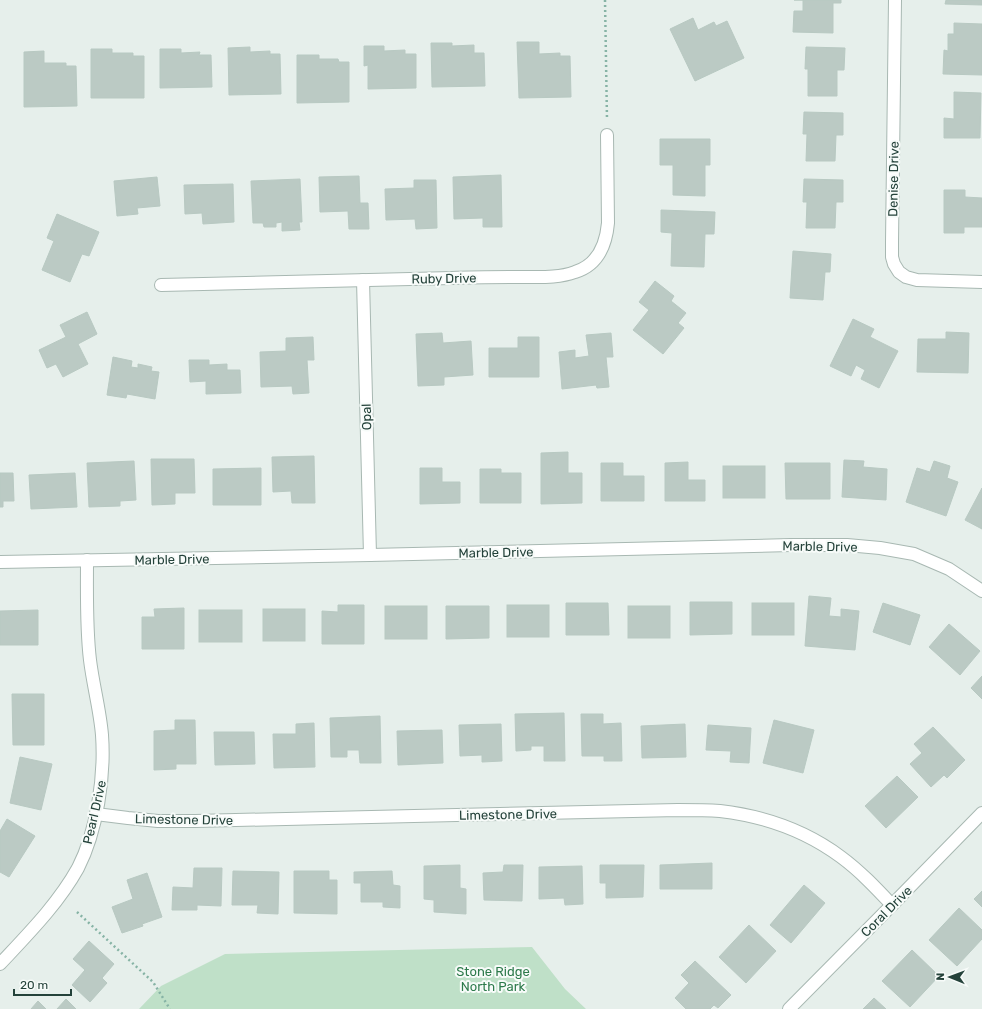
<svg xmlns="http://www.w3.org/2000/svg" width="982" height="1009" font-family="Rubik,sans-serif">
	<rect width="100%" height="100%" fill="#e6efeb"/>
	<path fill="#bfe0c8" d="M532,947L565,989L586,1009H139L161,986L225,954Z"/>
	<g fill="#bbcac4" stroke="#b8c9c2">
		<path d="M794,0H841V3H833V33L793,32L794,11H803V0Z"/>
		<path d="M946,0H982V5L945,4Z"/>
		<path d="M693,18L698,30L714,22L716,26L727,21L744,58L695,81L670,29Z"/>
		<path d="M954,23L982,24V75L943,74L944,50L948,51V34H954Z"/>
		<path d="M517,42H539V54L560,53V56H570L571,97L519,98Z"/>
		<path d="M431,43H452V46L474,45V53H484L485,86L432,87Z"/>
		<path d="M364,46H384V51L405,50V54H416V88L368,89V65L364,66Z"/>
		<path d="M250,47V52L270,51V54H280L281,94L229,95L228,48Z"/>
		<path d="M806,47L845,48L844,70H837V96H808V69H805Z"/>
		<path d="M91,49H112V53H133V56H144V98H91Z"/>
		<path d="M160,49H181V53L200,52L199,55H211L212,87L160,88Z"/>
		<path d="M44,51V63H66V66H76L77,106L24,107V52Z"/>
		<path d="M297,55H319V59H338L339,62H349V102L297,103Z"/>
		<path d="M954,92L981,93L980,138H944V118L954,119Z"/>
		<path d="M804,112L843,113V135H836L835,161H806L807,134H803Z"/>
		<path d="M660,139H710V165H705V196L673,195V165H660Z"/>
		<path d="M501,175L502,227H483V218L454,219L453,177Z"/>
		<path d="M359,176L360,203H368L369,229H349L348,211L320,212L319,177Z"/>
		<path d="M157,177L160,206L137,208L138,214L117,216L114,181Z"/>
		<path d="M300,179L302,222H299L300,230L282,231V222L276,223V227H264L263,223H253L251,181Z"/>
		<path d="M804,179L843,180V202H836L835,228H806L807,202H803Z"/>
		<path d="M414,180H436L437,228L416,229L415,219L386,220L385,189L414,188Z"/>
		<path d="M233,184L234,222L203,224L202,213L185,214L184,185Z"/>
		<path d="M944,190H965V197L982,198V227H964V233H944Z"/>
		<path d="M661,210L715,212L714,234H705L704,267L671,266L672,233L661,232Z"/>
		<path d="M57,214L99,232L89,256L82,254L70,282L42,270L54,241L47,238Z"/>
		<path d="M793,251L831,254L830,272H825L823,300L790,298Z"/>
		<path d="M655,281L674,296L671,301L686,313L678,323L684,328L663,354L633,330L649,310L639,302Z"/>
		<path d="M87,312L97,334L78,344L88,364L63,377L56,364L47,368L39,350L66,337L60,325Z"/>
		<path d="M853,319L874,329L870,337L898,351L879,388L861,379L865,370L856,365L851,376L830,366Z"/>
		<path d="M946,332L969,333L968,373L917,372L918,339H946Z"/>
		<path d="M442,333L443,343L471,341L473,375L444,377V385L418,386L416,334Z"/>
		<path d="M611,333L613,357H606L609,387L597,388L596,385L562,389L559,352L575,350V358L589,356L586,335Z"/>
		<path d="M313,337L314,360H307L309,393L293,394L292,386L261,387L260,352L286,351V338Z"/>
		<path d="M518,337H539V377H489V348H518Z"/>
		<path d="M113,357L132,361L131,367L138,368V364L152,367L151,371L159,372L155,399L127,394L126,398L107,395Z"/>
		<path d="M189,360H209V365L227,364V370H240L241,393L206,394V381L190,382Z"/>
		<path d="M568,452V473H582V503L541,504V453Z"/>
		<path d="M314,456L315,503H292L291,491L273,492L272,457Z"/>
		<path d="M151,459H194L195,493H175V504L152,505Z"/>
		<path d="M844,460L864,461L863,467L887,469L886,500L842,497Z"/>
		<path d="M134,461L136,500L120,501V506L89,507L87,463Z"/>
		<path d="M934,461L950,466L947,478L958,482L946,516L906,502L917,468L930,472Z"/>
		<path d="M688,462V480H705V501H665V463Z"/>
		<path d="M601,463H623V476H644V501H601Z"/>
		<path d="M785,463H830V499H786Z"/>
		<rect x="723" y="466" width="42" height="32"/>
		<path d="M261,468V505H213V469Z"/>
		<path d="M420,468H442V482H460V503L420,504Z"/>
		<path d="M480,469H501V473H521V503H480Z"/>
		<path d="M0,473H13L14,501H3V507H0Z"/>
		<path d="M75,473L77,507L31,509L29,475Z"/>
		<path d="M982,488V529L965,520Z"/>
		<path d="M809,596L831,598L829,616L841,617V609L859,611L855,650L805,646Z"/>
		<path d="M690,602H732V634L690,635Z"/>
		<path d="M566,603H608L609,635H566Z"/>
		<rect x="752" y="603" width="42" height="32"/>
		<path d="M883,603L920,615L910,645L873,632Z"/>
		<path d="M338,605H364V644H322V611L338,612Z"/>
		<rect x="507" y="605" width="42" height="32"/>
		<rect x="385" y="606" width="42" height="33"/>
		<path d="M446,606H489V638L446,639Z"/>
		<rect x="628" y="606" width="42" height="32"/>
		<path d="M184,608V649H142V617H155L154,609Z"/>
		<rect x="263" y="609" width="42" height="32"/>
		<path d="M38,610V645H0V611Z"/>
		<rect x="199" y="610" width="43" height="32"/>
		<path d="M949,624L980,651L960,675L929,647Z"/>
		<path d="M982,676V699L971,688Z"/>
		<path d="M12,694H44V745H13Z"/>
		<path d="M564,713L565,761H544V746H531V750L516,751L515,714Z"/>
		<path d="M581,714H603V724L621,723L622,761H604V756H582Z"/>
		<path d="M380,716L381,763H360L359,750H347V757H331L330,718Z"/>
		<path d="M175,720H195L196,764H176V769L154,770V731L175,730Z"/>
		<path d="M774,720L814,730L803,773L763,763Z"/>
		<path d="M314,723L315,767L274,768L273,734H296V724Z"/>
		<path d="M501,724L502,761L482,762V755L460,756L459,725Z"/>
		<path d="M685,724L686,757L642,758L641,726Z"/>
		<path d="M708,725L751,728L749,763L730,762L731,751L706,750Z"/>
		<path d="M933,727L965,760L947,778L944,775L931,787L910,764L922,753L914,744Z"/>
		<path d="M442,730L443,763L398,765L397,731Z"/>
		<path d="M214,732H254L255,764L215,765Z"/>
		<path d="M20,757L52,764L41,810L10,803Z"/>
		<path d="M897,776L918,797L886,828L865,806Z"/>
		<path d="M7,819L35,836L9,877L0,872V831Z"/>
		<path d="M712,863V889H660V865Z"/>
		<path d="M460,865V888L466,889V914L434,912V900L424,899V866Z"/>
		<path d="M504,865H523L522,901L484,900L483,873L503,872Z"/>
		<path d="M600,865H644L643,897L606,898V883H600Z"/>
		<path d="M582,866L583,904L565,905L564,898L539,899V867Z"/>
		<path d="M194,868H222L221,906L197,905V910H172L173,887L193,888Z"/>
		<path d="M233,871L279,872L278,914L257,913L258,905H232Z"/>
		<path d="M294,871H329V880H337V914L294,913Z"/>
		<path d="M392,871L393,885L400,886V908L383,907V902H361V883H354V872Z"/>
		<path d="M147,873L162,917L142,924L143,926L122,933L112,907L133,899L127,880Z"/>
		<path d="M804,885L825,903L791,943L770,925Z"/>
		<path d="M982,891V907L974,899Z"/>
		<path d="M959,908L982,930V939L957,966L929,940Z"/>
		<path d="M749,925L776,951L746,983L719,957Z"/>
		<path d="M89,941L114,964L102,978L107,983L90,1002L72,985L85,970L73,959Z"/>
		<path d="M912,950L939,976L910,1007L882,981Z"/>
		<path d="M695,961L731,995L718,1008L714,1005L710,1009H686L675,998L689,983L681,975Z"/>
		<path d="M874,998L886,1009H863Z"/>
		<path d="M66,999L76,1009H57Z"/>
		<path d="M38,1001L46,1009H31Z"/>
	</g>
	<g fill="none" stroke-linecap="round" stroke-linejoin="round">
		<g stroke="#a8b8b2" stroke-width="14">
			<g id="minor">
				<path d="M895,0L892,242V257L894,264L899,272L906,277L917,280L982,282"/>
				<path d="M363,280L370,555"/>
				<path d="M161,285C258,282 355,280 452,278C476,277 500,277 524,277C541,277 559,278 575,272C598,265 606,245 608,223L607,135"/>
				<path d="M0,562L370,555L791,545H847L880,548L914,554L949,569L982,591"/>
				<path d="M96,814L128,818L158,821H195L678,810C692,810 706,810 720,811C763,816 806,831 841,857C860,871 876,888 892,905"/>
				<path d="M0,964C28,934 58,904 78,868C97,831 105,776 102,735C100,710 93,685 90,660C86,627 87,593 87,560"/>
				<path d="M789,1009L892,905L982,813"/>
			</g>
		</g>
		<g stroke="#86b3a5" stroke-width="2.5" stroke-dasharray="2 3" stroke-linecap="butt">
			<path d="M605,0L607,120"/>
			<path d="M77,912L153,982L170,1009"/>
		</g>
		<use href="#minor" stroke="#fff" stroke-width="12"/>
	</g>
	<g text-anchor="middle" stroke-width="4" stroke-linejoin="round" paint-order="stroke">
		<g font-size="13" fill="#24423a" stroke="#f7fbf9">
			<text transform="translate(893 179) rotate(-89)" y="5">Denise Drive</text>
			<text transform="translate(444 278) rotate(-1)" y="5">Ruby Drive</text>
			<text transform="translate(366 417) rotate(-91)" y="5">Opal</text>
			<text transform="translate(820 546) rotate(1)" y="5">Marble Drive</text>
			<text transform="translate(496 552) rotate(-1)" y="5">Marble Drive</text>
			<text transform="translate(172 559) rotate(-1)" y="5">Marble Drive</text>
			<text transform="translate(94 812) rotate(-77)" y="5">Pearl Drive</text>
			<text transform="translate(508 814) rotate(-1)" y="5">Limestone Drive</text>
			<text transform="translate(184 819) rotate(1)" y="5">Limestone Drive</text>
			<text transform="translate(886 911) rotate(-45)" y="5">Coral Drive</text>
		</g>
		<g font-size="13" fill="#2d7a4b" stroke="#f7fbf9">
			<text x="493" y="976">Stone Ridge<tspan x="493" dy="15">North Park</tspan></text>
		</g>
	</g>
	<g transform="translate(950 977) rotate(271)" stroke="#f7fbf9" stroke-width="3" paint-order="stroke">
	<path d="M0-3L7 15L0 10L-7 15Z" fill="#24423a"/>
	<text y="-6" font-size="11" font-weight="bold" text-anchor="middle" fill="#24423a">N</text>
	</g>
	<path d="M14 989v6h57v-6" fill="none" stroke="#24423a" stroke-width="2"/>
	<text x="20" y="989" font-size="12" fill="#24423a" stroke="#f7fbf9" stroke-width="3" paint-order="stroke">20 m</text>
</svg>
